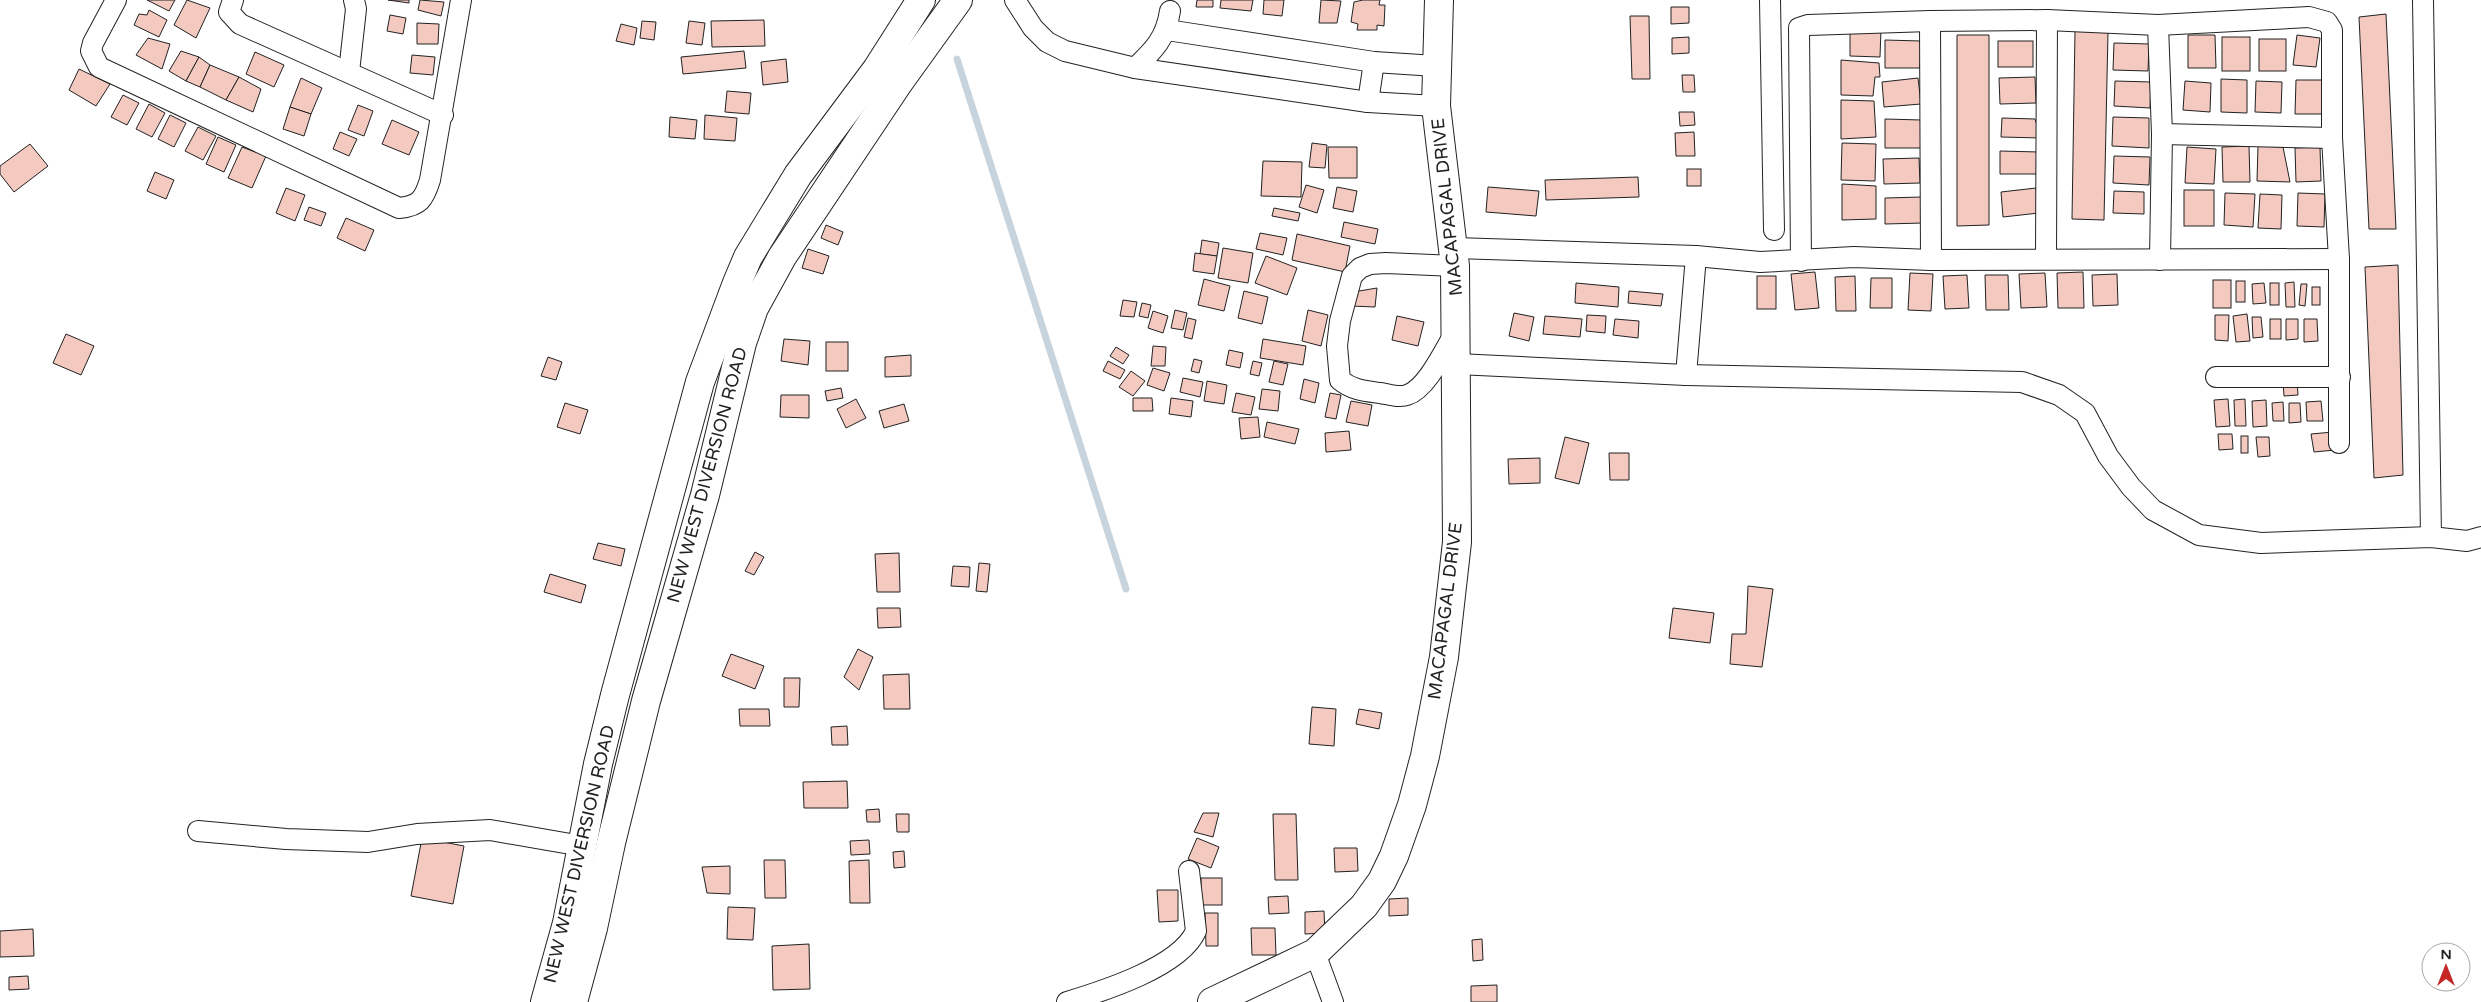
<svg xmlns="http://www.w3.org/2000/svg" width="2481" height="1002" font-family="'Varela Round',sans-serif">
	<rect width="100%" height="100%" fill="#fff"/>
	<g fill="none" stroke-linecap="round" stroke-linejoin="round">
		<path stroke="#c7d3dd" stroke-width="7" d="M957,59L1126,589"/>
	</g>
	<g fill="#f3c9c0" stroke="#222">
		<path d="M147,0H175L169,11Z"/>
		<path d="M187,0L210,8L196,38L174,25Z"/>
		<path d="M388,0H409V3Z"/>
		<path d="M420,0L444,2L441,16L418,10Z"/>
		<path d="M1197,0H1213V7H1196Z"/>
		<path d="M1221,0H1253L1251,11L1220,8Z"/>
		<path d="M1264,0H1284L1282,16L1263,14Z"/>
		<path d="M1321,0L1341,1L1337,23H1319Z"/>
		<path d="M1363,0H1380L1379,5H1385L1384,26L1377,25V30H1357L1358,24L1351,22L1354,2Z"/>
		<path d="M1671,7H1689V23L1671,24Z"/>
		<path d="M149,10L167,20L159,37L134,25L139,14L147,15Z"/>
		<path d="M2386,14L2396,229H2369L2359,17Z"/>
		<path d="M390,15L406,18L403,34L387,31Z"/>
		<path d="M1630,16H1649L1650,79H1632Z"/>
		<path d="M764,20L765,46L712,47L711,21Z"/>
		<path d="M642,21L656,22L654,40L640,38Z"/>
		<path d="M689,21L705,23L702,45L686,43Z"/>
		<path d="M417,23L439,24L438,44H417Z"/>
		<path d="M621,24L637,28L634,45L616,41Z"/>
		<path d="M1850,28L1881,29L1880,57L1850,56Z"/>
		<path d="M2075,31L2108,32L2104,220L2072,219Z"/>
		<path d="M1957,35H1989V225L1957,226Z"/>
		<path d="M2188,35H2215L2216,68H2188Z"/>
		<path d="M2297,35L2320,38L2316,67L2293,65Z"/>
		<path d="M1689,37V53L1672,54V38Z"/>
		<rect x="2222" y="37" width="28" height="34"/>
		<path d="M148,38L170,44L162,69L136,55Z"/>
		<rect x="2259" y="39" width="27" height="32"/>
		<path d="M1885,40L1921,41L1920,68H1885Z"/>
		<rect x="1998" y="41" width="35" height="26"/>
		<path d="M2114,43L2149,44L2148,71L2113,70Z"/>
		<path d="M181,51L199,57L186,81L169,71Z"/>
		<path d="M744,51L746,68L683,74L681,57Z"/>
		<path d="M255,52L284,65L274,87L246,74Z"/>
		<path d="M412,55L435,57L433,75L410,73Z"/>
		<path d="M199,57L210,65L200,87L186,81Z"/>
		<path d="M786,59L788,82L763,85L761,62Z"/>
		<path d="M1841,60L1879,63L1880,77H1875L1873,96L1841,95Z"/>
		<path d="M210,65L239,77L226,100L200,87Z"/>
		<path d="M79,69L110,84L96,106L69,90Z"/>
		<path d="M1682,75H1694L1695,92H1683Z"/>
		<path d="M239,77L261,89L253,112L226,100Z"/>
		<path d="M2035,77L2036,103L2000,104L1999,78Z"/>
		<path d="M301,78L322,88L311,114L290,107Z"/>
		<path d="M1918,78L1921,104L1884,107L1882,82Z"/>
		<path d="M2221,79L2247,80V113L2221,112Z"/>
		<path d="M2296,80H2324V114H2295Z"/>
		<path d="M2115,81L2151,82L2150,108L2114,106Z"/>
		<path d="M2185,81L2211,83L2210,112L2183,110Z"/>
		<path d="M2256,81L2282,82L2281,113L2255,112Z"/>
		<path d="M727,91L751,93L749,114L725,112Z"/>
		<path d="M123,95L139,103L127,125L111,117Z"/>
		<path d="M1841,100L1874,101L1876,137L1841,139Z"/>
		<path d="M149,104L165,113L152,137L136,129Z"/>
		<path d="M358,105L373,111L364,136L348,130Z"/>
		<path d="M290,107L311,114L304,136L283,129Z"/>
		<path d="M1679,112H1694L1695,125L1680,126Z"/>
		<path d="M170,115L186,123L174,147L158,139Z"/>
		<path d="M705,115L737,118L735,141L704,139Z"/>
		<path d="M670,117L697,120L695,139L669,137Z"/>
		<path d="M2113,117L2149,118V148L2112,146Z"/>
		<path d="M2002,118L2035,119L2041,138L2001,137Z"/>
		<path d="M1885,119L1922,120L1921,148H1885Z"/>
		<path d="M392,120L419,132L409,155L382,144Z"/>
		<path d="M198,127L216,136L203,160L185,151Z"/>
		<path d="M340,132L357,139L349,156L333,149Z"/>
		<path d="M1694,132L1695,156H1676L1675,133Z"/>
		<path d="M218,137L236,145L224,172L206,164Z"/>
		<path d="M1312,143L1327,145L1325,168L1309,167Z"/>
		<path d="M1842,143L1876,144L1875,181L1841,180Z"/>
		<path d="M30,144L48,166L14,192L0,174V166Z"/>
		<path d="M2249,146L2250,182H2223L2222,147Z"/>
		<path d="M2258,146L2283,147L2290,182L2257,181Z"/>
		<path d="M242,147L266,156L252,188L228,178Z"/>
		<path d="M1328,147H1357V178H1329Z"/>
		<path d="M2187,147L2216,149L2214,184L2185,183Z"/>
		<path d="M2320,147L2321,181L2296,182L2295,148Z"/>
		<path d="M2000,151L2039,152V174H2000Z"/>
		<path d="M2114,156L2150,157L2149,185L2113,183Z"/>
		<path d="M1919,158L1920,183L1884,184L1883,159Z"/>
		<path d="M1263,161L1302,162L1301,197L1261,196Z"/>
		<rect x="1687" y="169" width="14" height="17"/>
		<path d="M155,172L174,180L166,199L147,191Z"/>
		<path d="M1638,177L1639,197L1546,200L1545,180Z"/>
		<path d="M1842,184L1876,186V219L1842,220Z"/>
		<path d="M1306,185L1324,190L1317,213L1299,207Z"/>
		<path d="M1337,187L1357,191L1353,212L1333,208Z"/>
		<path d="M1488,187L1539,191L1536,216L1486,212Z"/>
		<path d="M286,188L305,195L295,221L276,213Z"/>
		<path d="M2036,188L2039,213L2003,217L2001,192Z"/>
		<rect x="2184" y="190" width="30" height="36"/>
		<path d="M2114,191L2144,192V214L2113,213Z"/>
		<path d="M2225,193L2255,194L2253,227L2224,225Z"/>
		<path d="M2298,193L2325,194L2324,227L2297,226Z"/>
		<path d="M2260,194L2282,195L2281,229L2258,228Z"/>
		<path d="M1922,197L1923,223L1885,224V198Z"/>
		<path d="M309,207L326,213L321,226L304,220Z"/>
		<path d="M1274,208L1300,213L1298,221L1272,216Z"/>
		<path d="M346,218L374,230L365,251L337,238Z"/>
		<path d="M1344,222L1378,229L1375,244L1341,237Z"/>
		<path d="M826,225L843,232L838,245L821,238Z"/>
		<path d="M1260,233L1287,238L1283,255L1256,249Z"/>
		<path d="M1297,234L1350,246L1345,272L1292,260Z"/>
		<path d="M1202,240L1219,243L1217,256L1200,254Z"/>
		<path d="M1223,248L1253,253L1248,283L1218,278Z"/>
		<path d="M808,249L829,256L823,274L802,268Z"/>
		<path d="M1195,253L1217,256L1214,274L1193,271Z"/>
		<path d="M1266,256L1297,268L1287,295L1255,283Z"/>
		<path d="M2398,265L2403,475L2374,478L2365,267Z"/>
		<path d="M1815,272L1819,308L1795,310L1791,274Z"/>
		<path d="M2083,272L2084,308H2058L2057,273Z"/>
		<path d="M1910,273L1933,274L1931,311L1908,310Z"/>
		<path d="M2045,273L2047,307L2021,308L2019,274Z"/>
		<path d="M2117,274L2118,305L2093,306L2092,275Z"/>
		<path d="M1967,275L1969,308L1945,309L1943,276Z"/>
		<path d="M1985,275H2008L2009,310H1986Z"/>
		<rect x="1757" y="276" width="19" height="33"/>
		<path d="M1855,276L1856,311H1836L1835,277Z"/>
		<path d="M1871,278H1892V308H1870Z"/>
		<path d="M1204,279L1230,286L1224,311L1198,305Z"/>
		<rect x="2213" y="280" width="18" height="28"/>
		<rect x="2236" y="281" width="9" height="21"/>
		<path d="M2294,282L2295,307H2286L2285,283Z"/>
		<path d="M1576,283L1619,287L1618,307L1575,303Z"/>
		<path d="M2264,283L2266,303L2253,304L2252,284Z"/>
		<rect x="2270" y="283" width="9" height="22"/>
		<path d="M2301,284H2307L2305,306L2299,305Z"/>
		<rect x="2312" y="287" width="8" height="18"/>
		<path d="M1377,288L1375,307L1351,306L1353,292Z"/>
		<path d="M1244,291L1268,297L1262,324L1238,318Z"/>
		<path d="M1629,291L1663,294L1661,306L1628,303Z"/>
		<path d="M1123,300L1137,302L1134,317L1120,316Z"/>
		<path d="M1142,303L1151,305L1148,318L1139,316Z"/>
		<path d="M1175,310L1187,313L1183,330L1171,328Z"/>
		<path d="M1308,310L1328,315L1321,346L1302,341Z"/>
		<path d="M1153,311L1168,316L1163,333L1148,328Z"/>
		<path d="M1514,313L1534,317L1529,341L1509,336Z"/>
		<path d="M2247,314L2250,341L2236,342L2233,316Z"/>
		<path d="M1587,315L1606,316L1605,333L1586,331Z"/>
		<path d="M2215,315H2229L2228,341L2215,340Z"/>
		<path d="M1397,316L1424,322L1418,346L1392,340Z"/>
		<path d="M1545,316L1582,319L1580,337L1543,334Z"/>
		<path d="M2252,317H2261L2263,337L2253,338Z"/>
		<path d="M1188,318L1196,320L1192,339L1184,337Z"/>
		<path d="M1615,319L1639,321L1638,338L1613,335Z"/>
		<rect x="2270" y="319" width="11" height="20"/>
		<path d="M2286,319H2298V339L2286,340Z"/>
		<path d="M2304,319H2317L2318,341L2304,342Z"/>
		<path d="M66,334L94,346L81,375L53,363Z"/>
		<path d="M784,339L810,341L808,365L781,361Z"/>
		<path d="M1263,339L1306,346L1303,365L1260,358Z"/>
		<rect x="826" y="342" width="22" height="29"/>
		<path d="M1153,346L1166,347L1165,366H1151Z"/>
		<path d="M1116,347L1129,355L1123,364L1110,356Z"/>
		<path d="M1229,350L1243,353L1240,368L1226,365Z"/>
		<path d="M911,355V376L885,377V357Z"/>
		<path d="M548,357L562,362L556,380L541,376Z"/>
		<path d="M1194,359L1202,361L1199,373L1191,371Z"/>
		<path d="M1108,361L1125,370L1120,379L1103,371Z"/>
		<path d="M1253,361L1262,363L1259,376L1250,374Z"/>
		<path d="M1274,361L1288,364L1283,385L1269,382Z"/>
		<path d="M1153,368L1170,373L1164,391L1147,385Z"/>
		<path d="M1131,371L1145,381L1133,396L1119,387Z"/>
		<path d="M1183,378L1203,382L1200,397L1180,392Z"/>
		<path d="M1304,379L1319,383L1315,403L1300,399Z"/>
		<path d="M2297,379L2298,395L2284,396L2283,381Z"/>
		<path d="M1207,381L1227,385L1224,404L1204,401Z"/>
		<path d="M841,388L843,398L827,401L825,391Z"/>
		<path d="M1262,389L1280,391L1278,411L1259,409Z"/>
		<path d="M1236,393L1255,397L1251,415L1232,412Z"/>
		<path d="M1330,393L1341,395L1336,419L1325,417Z"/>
		<path d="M781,395H809V418L780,417Z"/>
		<path d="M1133,398H1152L1153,411H1133Z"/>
		<path d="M1171,398L1193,401L1191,417L1169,414Z"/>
		<path d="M856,399L866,418L846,428L837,409Z"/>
		<path d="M2228,399L2230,426L2216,427L2214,400Z"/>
		<path d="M2245,399L2246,426H2235L2234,400Z"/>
		<path d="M2266,400L2267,426L2253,427L2252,401Z"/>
		<path d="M1351,401L1372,405L1368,426L1346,422Z"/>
		<path d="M2321,401L2323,421H2307L2306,402Z"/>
		<path d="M2283,402L2284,421H2273L2272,403Z"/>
		<path d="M565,403L588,410L580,434L557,427Z"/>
		<path d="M2289,403H2300L2301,422L2289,423Z"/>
		<path d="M904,404L909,421L884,428L879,411Z"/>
		<path d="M1258,417L1260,437L1241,439L1239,418Z"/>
		<path d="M1267,422L1299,429L1295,444L1264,437Z"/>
		<path d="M1349,431L1351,450L1326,452L1325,433Z"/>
		<path d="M2333,432L2335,450L2314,452L2311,434Z"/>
		<path d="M2218,434H2232L2233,449L2219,450Z"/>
		<rect x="2241" y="436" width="7" height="17"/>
		<path d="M1565,437L1589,443L1579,484L1555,478Z"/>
		<path d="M2256,437H2269L2270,456L2258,457Z"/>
		<path d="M1609,453H1629V480H1610Z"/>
		<path d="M1540,458V483L1509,484L1508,459Z"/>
		<path d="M598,543L625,549L621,566L593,559Z"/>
		<path d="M755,552L764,557L754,575L745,571Z"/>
		<path d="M899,553L900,592H877L875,554Z"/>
		<path d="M979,563L990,564L987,592L976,591Z"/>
		<path d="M953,566L970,567L969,587L951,586Z"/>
		<path d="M550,574L586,585L581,603L544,592Z"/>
		<path d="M1748,586L1773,589L1762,667L1730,664L1732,634H1746Z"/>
		<path d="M877,608H900L901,627L878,628Z"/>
		<path d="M1673,608L1714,613L1710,643L1669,638Z"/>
		<path d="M858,649L873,657L859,690L844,677Z"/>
		<path d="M731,654L764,666L755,689L722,676Z"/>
		<path d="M909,674L910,709H884L883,675Z"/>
		<path d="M784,678H800L799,707H784Z"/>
		<path d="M1312,707L1336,709L1334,746L1309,744Z"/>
		<path d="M739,709H769L770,726H740Z"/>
		<path d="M1359,709L1382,713L1379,729L1356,724Z"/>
		<path d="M847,726L848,745H832L831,727Z"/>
		<path d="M847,781L848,808H804L803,782Z"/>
		<path d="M879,809L880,822H867L866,810Z"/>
		<path d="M1203,813H1219L1213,837L1194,832Z"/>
		<path d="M896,814H909V832H897Z"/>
		<path d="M1273,814H1296L1298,880H1275Z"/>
		<path d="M422,838L464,846L453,904L411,896Z"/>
		<path d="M1197,838L1219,847L1211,868L1188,859Z"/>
		<path d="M869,840L870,854L851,855L850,841Z"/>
		<path d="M1334,848H1357L1358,871L1335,872Z"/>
		<path d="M904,851L905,867L894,868L893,852Z"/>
		<path d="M764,860H785L786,898H765Z"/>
		<path d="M869,860L870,903H850L849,861Z"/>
		<path d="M730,866V894L707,893L702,867Z"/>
		<rect x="1201" y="878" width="21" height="27"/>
		<path d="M1157,890H1178V921L1159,922Z"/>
		<path d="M1288,896L1289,913L1269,914L1268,897Z"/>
		<path d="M1408,898V915L1389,916V899Z"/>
		<path d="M728,907L755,908L753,940L727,939Z"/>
		<path d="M1324,911L1325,933L1305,934V912Z"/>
		<path d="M1205,913H1218V946H1206Z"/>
		<path d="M1251,928H1275L1276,955H1252Z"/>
		<path d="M33,929L34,956L0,957V931Z"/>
		<path d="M1482,939L1483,960L1473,961L1472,940Z"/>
		<path d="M809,944L810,989L773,990L772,946Z"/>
		<path d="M28,976L29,989L9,990V977Z"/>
		<path d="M1497,985V1002H1471V986Z"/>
	</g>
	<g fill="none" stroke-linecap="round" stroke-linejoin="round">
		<g stroke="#222" stroke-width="22">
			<g id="street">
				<path d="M116,0L93,43L91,51L99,67L399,208C420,206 424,199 430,180L461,0"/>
				<path d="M233,0L229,12L240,24L443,115"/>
				<path d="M1015,0L1033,28L1047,42L1065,51L1135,68L1368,102L1436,106"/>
				<path d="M1770,0L1774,230"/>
				<path d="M2423,0L2431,537"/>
				<path d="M1930,21L1931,260"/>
				<path d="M2158,25L2162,134L2160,260"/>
				<path d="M1167,30L1374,62L1436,66"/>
				<path d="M1135,68C1154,50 1166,38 1170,11"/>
				<path d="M349,72L356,9L354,0"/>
				<path d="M1368,102L1374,62"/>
				<path d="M2162,134L2332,138"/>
				<path d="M1455,248L1696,256L1760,262L1854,257L1931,260L2339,259"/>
				<path d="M2046,259L2047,20"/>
				<path d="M1801,261L1799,28L1808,25L1930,21L2047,20L2158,25L2309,17L2327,22L2332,30V138L2339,259V443"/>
				<path d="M1455,266L1386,263L1370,264L1360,268L1352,276L1340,321L1337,346L1340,380C1352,390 1365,391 1380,393C1388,394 1399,398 1407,395C1427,389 1445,349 1456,331"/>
				<path d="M1457,364L1686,375L2022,382L2059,395L2085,413L2108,456L2131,487L2153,510L2199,535L2261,543L2431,537L2467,541L2481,537"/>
				<path d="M1686,375L1696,256"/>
				<path d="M2216,377H2340"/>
				<path d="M198,831L286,839L368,842L417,834L490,830L582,846"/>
				<path d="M1315,953L1333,1002"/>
				<path d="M1067,1002C1103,991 1180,967 1196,931L1189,871"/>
			</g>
		</g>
		<g stroke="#222" stroke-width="30">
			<g id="secondary">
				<path d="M545,1002L567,923L598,764L615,695L700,382L737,283L748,257L798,175L877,69L921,0"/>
				<path d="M573,1002L593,928L611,843L646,701L705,495L742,343L754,308L782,257L899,82L958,0"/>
				<path d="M1212,1002L1315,953L1364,906L1382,881L1394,856L1412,805L1425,756L1444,657L1457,542L1455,266L1436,106L1439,0"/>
			</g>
		</g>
		<use href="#street" stroke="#fff" stroke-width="20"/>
		<use href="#secondary" stroke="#fff" stroke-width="28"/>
	</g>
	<g text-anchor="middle" stroke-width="4" stroke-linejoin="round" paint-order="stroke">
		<g font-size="18" fill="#222" stroke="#fff">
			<text transform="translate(1447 207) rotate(-96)" y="6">MACAPAGAL DRIVE</text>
			<text transform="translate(707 475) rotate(-75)" y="6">NEW WEST DIVERSION ROAD</text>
			<text transform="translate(1445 611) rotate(-83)" y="6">MACAPAGAL DRIVE</text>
			<text transform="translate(579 854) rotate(-77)" y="6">NEW WEST DIVERSION ROAD</text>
		</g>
	</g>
	<g transform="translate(2446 967)"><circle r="24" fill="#ffffff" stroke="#a7a7a7"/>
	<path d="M0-4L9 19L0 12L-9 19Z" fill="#c62828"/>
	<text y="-8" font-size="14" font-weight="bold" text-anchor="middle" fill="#222222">N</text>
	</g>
</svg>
